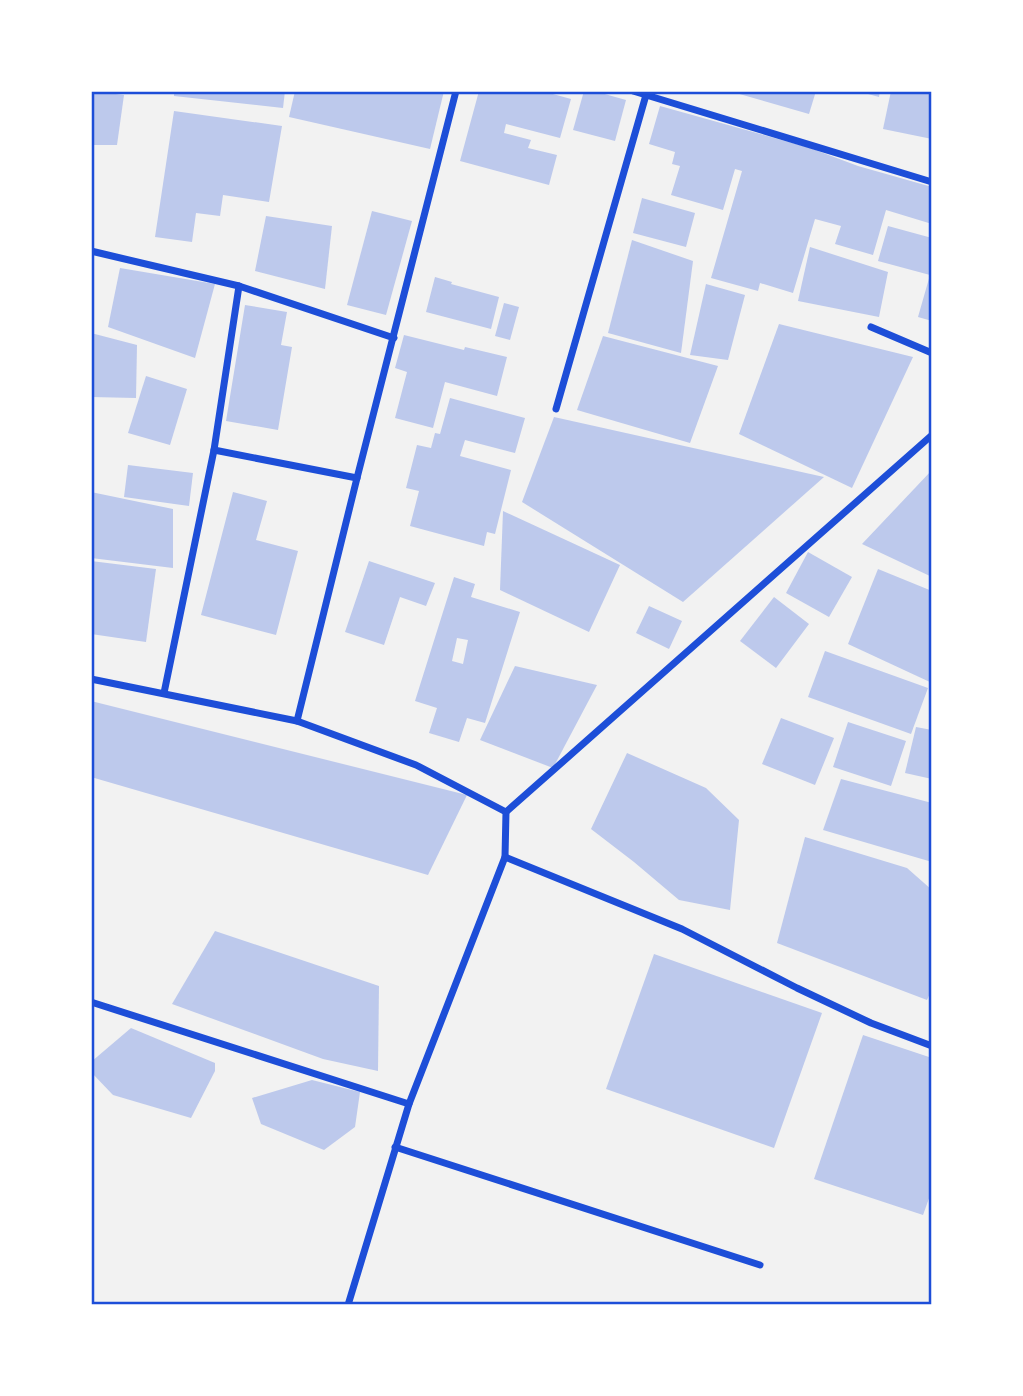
<svg xmlns="http://www.w3.org/2000/svg" width="1023" height="1396" font-family="'Source Serif 4',serif">
	<rect width="100%" height="100%" fill="#f2f2f2"/>
	<g fill="#bdc9ec" fill-rule="evenodd">
		<path d="M91,91L124,95L117,145H91Z"/>
		<path d="M174,91H285L283,108L174,96Z"/>
		<path d="M295,91H444L430,149L289,117Z"/>
		<path d="M479,91H542L571,99L560,138L506,124L504,133L531,140L528,148L557,155L549,185L460,161Z"/>
		<path d="M584,91H594L626,100L615,141L573,130Z"/>
		<path d="M737,91H816L809,114L736,93Z"/>
		<path d="M857,91H880L879,97Z"/>
		<path d="M891,91H932V139L883,129Z"/>
		<path d="M660,106L810,148L858,166L932,187V224L886,210L873,255L835,244L841,226L815,219L793,293L760,283L758,291L711,278L742,171L735,169L723,210L671,195L680,166L672,164L675,152L649,144Z"/>
		<path d="M174,111L282,126L269,202L223,195L220,216L196,213L192,242L155,237Z"/>
		<path d="M642,198L695,213L686,247L633,233Z"/>
		<path d="M372,211L412,221L386,315L347,305Z"/>
		<path d="M266,216L332,226L325,289L255,271Z"/>
		<path d="M888,226L932,238V321L918,317L930,275L878,261Z"/>
		<path d="M632,240L693,261L681,353L608,333Z"/>
		<path d="M810,247L888,272L879,317L798,301Z"/>
		<path d="M120,268L215,284L195,358L108,327Z"/>
		<path d="M435,277L452,282L451,284L499,297L491,329L426,312Z"/>
		<path d="M706,284L745,295L728,360L690,355Z"/>
		<path d="M504,303L519,307L510,340L495,336Z"/>
		<path d="M245,305L287,312L281,345L292,347L278,430L226,421Z"/>
		<path d="M779,324L913,357L852,488L739,434Z"/>
		<path d="M91,333L137,345L136,398L91,397Z"/>
		<path d="M404,335L464,350L465,347L507,357L497,396L445,382L433,428L395,418L407,372L395,368Z"/>
		<path d="M603,336L718,366L690,443L577,410Z"/>
		<path d="M146,376L187,389L170,445L128,433Z"/>
		<path d="M450,398L525,418L515,453L465,440L460,456L511,470L495,534L487,532L484,546L410,526L419,491L406,488L417,445L431,448L435,433L440,434Z"/>
		<path d="M554,417L824,477L683,602L522,502Z"/>
		<path d="M128,465L193,473L189,506L124,497Z"/>
		<path d="M932,470V577L862,544Z"/>
		<path d="M91,492L173,509V568L91,558Z"/>
		<path d="M233,492L267,501L256,540L298,551L276,635L201,615Z"/>
		<path d="M503,511L620,565L589,632L500,590Z"/>
		<path d="M808,552L852,577L829,617L786,593Z"/>
		<path d="M91,561L156,569L146,642L91,634Z"/>
		<path d="M369,561L435,583L426,606L400,597L384,645L345,632Z"/>
		<path d="M878,569L932,591V683L848,644Z"/>
		<path d="M454,577L475,584L471,597L520,612L485,723L467,718L459,742L429,733L437,708L415,701ZM457,638L468,640L463,664L452,661Z"/>
		<path d="M774,597L809,624L776,668L740,641Z"/>
		<path d="M649,606L682,621L669,649L636,633Z"/>
		<path d="M825,651L928,688L911,734L808,697Z"/>
		<path d="M515,666L597,685L553,768L480,740Z"/>
		<path d="M91,701L467,795L428,875L91,777Z"/>
		<path d="M781,718L834,738L815,785L762,764Z"/>
		<path d="M848,722L906,741L891,786L833,767Z"/>
		<path d="M916,727L932,730V779L905,773Z"/>
		<path d="M627,753L706,788L739,820L730,910L679,900L634,862L591,829Z"/>
		<path d="M841,779L932,803V862L823,830Z"/>
		<path d="M805,837L907,868L932,890V989L927,1000L777,943Z"/>
		<path d="M215,931L379,986L378,1071L323,1059L172,1004Z"/>
		<path d="M654,954L822,1013L774,1148L606,1089Z"/>
		<path d="M131,1028L215,1063V1071L191,1118L113,1095L91,1072V1062Z"/>
		<path d="M863,1035L932,1058V1190L923,1215L814,1179Z"/>
		<path d="M312,1080L360,1092L355,1127L324,1150L261,1124L252,1098Z"/>
	</g>
	<g fill="none" stroke-linecap="round" stroke-linejoin="round">
		<g stroke="#1d4ed8" stroke-width="7">
			<path d="M633,91L932,182"/>
			<path d="M91,251L239,286L394,338"/>
			<path d="M871,327L932,353"/>
			<path d="M556,409L646,95"/>
			<path d="M214,450L239,286"/>
			<path d="M91,679L297,721L416,765L506,812L505,857"/>
			<path d="M164,693L214,450L357,478"/>
			<path d="M297,721L357,478L456,91"/>
			<path d="M506,812L932,435"/>
			<path d="M91,1002L409,1104"/>
			<path d="M395,1147L760,1265"/>
			<path d="M348,1305L409,1104L505,857L682,929L797,988L871,1023L932,1046"/>
		</g>
	</g>
	<rect width="1023" height="1396" fill="none" stroke="#ffffff" stroke-width="186"/>
	<rect x="93" y="93" width="837" height="1210" fill="none" stroke="#1d4ed8" stroke-width="2.5"/>
</svg>
